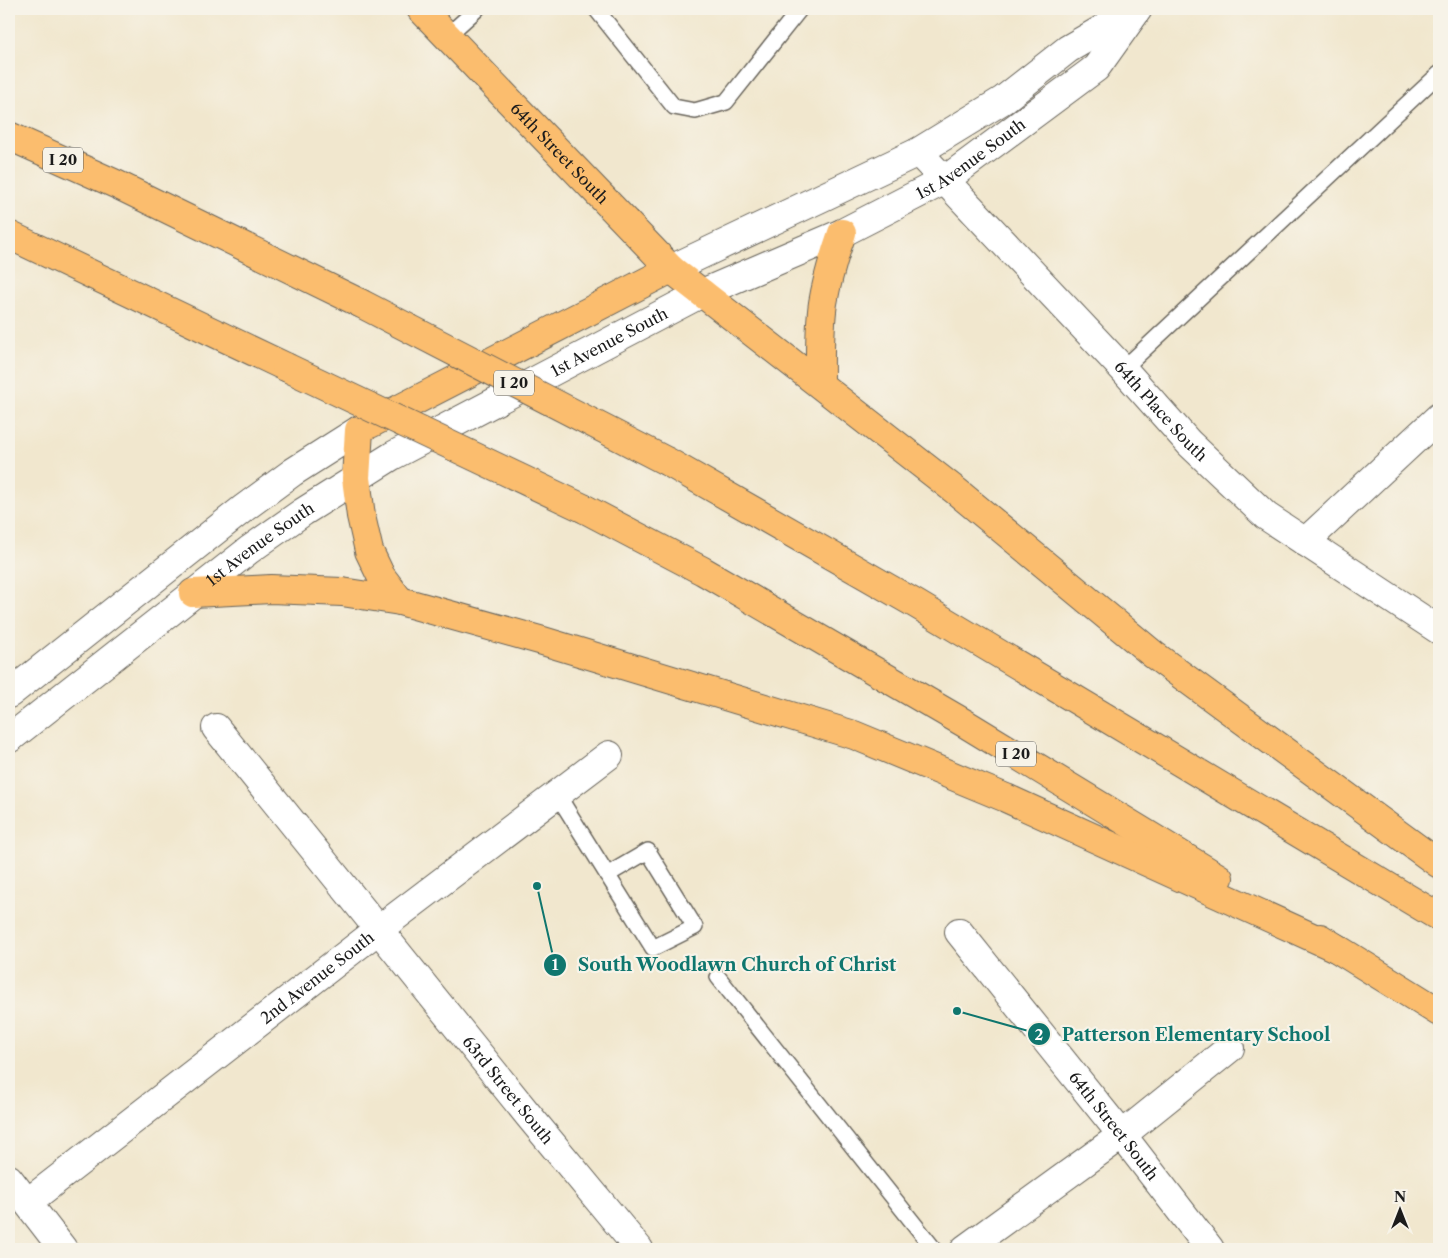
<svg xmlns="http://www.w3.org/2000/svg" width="1448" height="1258" font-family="'Libre Caslon Text',serif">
	<rect width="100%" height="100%" fill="#f7f3e8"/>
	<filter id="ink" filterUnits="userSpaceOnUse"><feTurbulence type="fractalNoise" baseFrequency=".02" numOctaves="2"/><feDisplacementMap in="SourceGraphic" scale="10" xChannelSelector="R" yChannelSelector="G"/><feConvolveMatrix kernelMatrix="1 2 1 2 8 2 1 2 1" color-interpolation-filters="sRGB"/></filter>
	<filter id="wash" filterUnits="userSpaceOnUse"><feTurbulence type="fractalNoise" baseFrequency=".0096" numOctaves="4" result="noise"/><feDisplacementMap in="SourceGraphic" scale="20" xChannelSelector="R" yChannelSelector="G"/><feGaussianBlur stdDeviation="1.12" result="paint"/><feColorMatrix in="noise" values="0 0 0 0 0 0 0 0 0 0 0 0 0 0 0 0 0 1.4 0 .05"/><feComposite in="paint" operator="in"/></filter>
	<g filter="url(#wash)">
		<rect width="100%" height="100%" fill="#f1e7ce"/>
	</g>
	<g filter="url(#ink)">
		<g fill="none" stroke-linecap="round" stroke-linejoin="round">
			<g stroke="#67635a" stroke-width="18">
				<g id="service">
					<path d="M596,9L674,107L695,111L726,102L800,9"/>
					<path d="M447,36L477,9"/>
					<path d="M1123,369L1439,74"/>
					<path d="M557,794L653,948L695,927L648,851L607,875"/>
					<path d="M718,977L934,1249"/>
				</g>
			</g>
			<g stroke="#67635a" stroke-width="30">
				<g id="minor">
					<path d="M1305,542L1439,417"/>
					<path id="s1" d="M216,728L529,1116L639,1249"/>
					<path id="s2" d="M959,932L1122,1135L1210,1249"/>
					<path d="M9,1179L63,1249"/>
					<path id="s3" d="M28,1202L378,930L609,755"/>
					<path d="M965,1249L1122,1135L1230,1048"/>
				</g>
			</g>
			<g stroke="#67635a" stroke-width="30">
				<g id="tertiary">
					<path id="s4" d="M918,152L1123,369L1189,443L1266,516L1439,630"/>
					<path d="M671,269L918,152L1003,100L1068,49L1130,13"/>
					<path d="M9,694L244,508L293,472L359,430"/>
					<path id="s5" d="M9,739L249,550L303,512L392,456L702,293L842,233L945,180L1096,68L1138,9"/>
				</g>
			</g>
			<g stroke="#67635a" stroke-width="30">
				<g id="primary">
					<path id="s6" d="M421,9L671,269L702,293"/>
					<path d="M370,424L671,269"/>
				</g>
			</g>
			<g stroke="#67635a" stroke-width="30">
				<g id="motorway">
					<path d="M9,136L118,185L360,303"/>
					<path d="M9,235L286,367"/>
					<path d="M702,293L956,491L1154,655L1439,864"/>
					<path d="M820,384C820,357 819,330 823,303C827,279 834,256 842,233"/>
					<path d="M359,430L356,478L361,516L369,551L381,576L400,601"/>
					<path d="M668,462L916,604L1439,917"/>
					<path d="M585,509L703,571L966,724L1219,878"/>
					<path d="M193,593L271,589L342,592L400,601L543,641L854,735L1006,798L1336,948"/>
					<path d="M1320,938L1439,1012"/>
				</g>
			</g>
			<use href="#service" stroke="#fff" stroke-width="15"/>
			<use href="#minor" stroke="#fff" stroke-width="28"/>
			<use href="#tertiary" stroke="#fff" stroke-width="28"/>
			<use href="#primary" stroke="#fbbd6e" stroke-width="28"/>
			<use href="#motorway" stroke="#fbbd6e" stroke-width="28"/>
			<g stroke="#67635a" stroke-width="30" stroke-linecap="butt">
				<g id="motorway-bridge">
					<path d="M360,303L668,462"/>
					<path d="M286,367L585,509"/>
				</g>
			</g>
			<use href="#motorway-bridge" stroke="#fbbd6e" stroke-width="28"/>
		</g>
	</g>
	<g text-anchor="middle" stroke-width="4.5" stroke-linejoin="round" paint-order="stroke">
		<g fill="#f7f3e8" stroke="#5e5c59" stroke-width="1">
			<rect x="43" y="147.5" width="40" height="25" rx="4"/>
			<rect x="494" y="370.5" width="40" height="25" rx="4"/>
			<rect x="996" y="741.5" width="40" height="25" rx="4"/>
		</g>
		<g font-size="15" font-weight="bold" fill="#1c1c1c">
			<text x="63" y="165">I 20</text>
			<text x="514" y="388">I 20</text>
			<text x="1016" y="759">I 20</text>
		</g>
		<g font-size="16" fill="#1c1c1c" stroke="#f7f3e8">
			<text dy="6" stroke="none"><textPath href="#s6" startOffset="200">64th Street South</textPath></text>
			<text dy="6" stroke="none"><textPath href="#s5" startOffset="1128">1st Avenue South</textPath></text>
			<text dy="6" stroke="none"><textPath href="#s5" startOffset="722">1st Avenue South</textPath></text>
			<text dy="6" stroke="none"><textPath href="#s4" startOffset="355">64th Place South</textPath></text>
			<text dy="6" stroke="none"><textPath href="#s5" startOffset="318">1st Avenue South</textPath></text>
			<text dy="6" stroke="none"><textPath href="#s3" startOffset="366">2nd Avenue South</textPath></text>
			<text dy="6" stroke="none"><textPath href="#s1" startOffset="465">63rd Street South</textPath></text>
			<text dy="6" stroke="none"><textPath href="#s2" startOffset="248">64th Street South</textPath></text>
		</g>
	</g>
	<path fill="none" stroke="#0f766e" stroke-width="2" d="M537 886L555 965M957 1011L1039 1034"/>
	<g fill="#0f766e" stroke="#f7f3e8" stroke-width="2">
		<circle cx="537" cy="886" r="5"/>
		<circle cx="957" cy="1011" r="5"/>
		<circle cx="555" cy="965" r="12"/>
		<circle cx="1039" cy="1034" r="12"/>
	</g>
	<g font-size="15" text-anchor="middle" font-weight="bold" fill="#fff">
		<text x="555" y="970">1</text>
		<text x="1039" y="1040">2</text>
	</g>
	<g font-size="18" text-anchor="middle" font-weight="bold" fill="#0f766e" stroke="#f7f3e8" stroke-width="4.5" stroke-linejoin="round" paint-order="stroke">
		<text x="737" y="971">South Woodlawn Church of Christ</text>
		<text x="1196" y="1041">Patterson Elementary School</text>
	</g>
	<rect width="1448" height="1258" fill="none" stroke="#f7f3e8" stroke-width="30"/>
	<g transform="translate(1400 1210)" stroke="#f7f3e8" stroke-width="4" paint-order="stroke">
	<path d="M0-4L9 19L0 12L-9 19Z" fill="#1c1c1c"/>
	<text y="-8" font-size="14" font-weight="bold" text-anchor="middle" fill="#1c1c1c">N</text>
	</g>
</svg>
